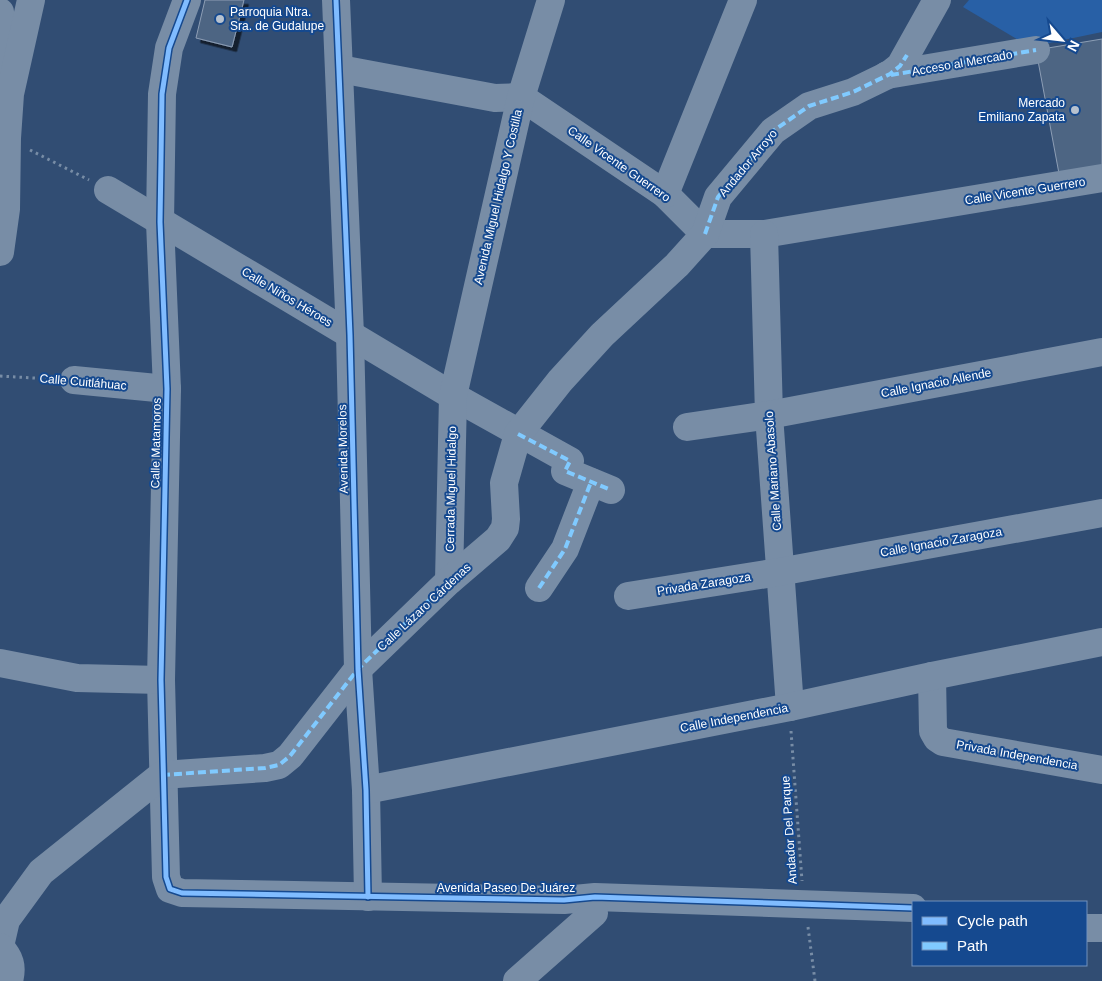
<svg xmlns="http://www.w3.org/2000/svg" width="1102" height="981" font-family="Helvetica,sans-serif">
	<defs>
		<filter id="shadow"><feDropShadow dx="4.5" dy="4.5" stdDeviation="0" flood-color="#0009"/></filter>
	</defs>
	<rect width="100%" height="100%" fill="#314d73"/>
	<path fill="#2860a6" d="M969,0H1102V32L1030,47L963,7Z"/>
	<g fill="#4e6583" stroke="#8d9eb5" filter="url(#shadow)">
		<path d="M205,0H244L232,47L196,38Z"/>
		<path d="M1102,39V171L1060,179L1036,50Z"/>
	</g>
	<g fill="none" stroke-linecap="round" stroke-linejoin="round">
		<g stroke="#788da6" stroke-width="3" stroke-dasharray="2.5 4" stroke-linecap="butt">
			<path d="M30,150L89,180"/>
			<path d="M0,376L51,379"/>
			<path d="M791,731L802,881"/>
			<path d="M808,927L815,981"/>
		</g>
		<g stroke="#788da6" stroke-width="28">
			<path d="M187,0L169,48L162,94L160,222L167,389L161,680L166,877L170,889L182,893L564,900L595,897L913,908"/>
			<path d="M336,0L350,335L358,669L366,790L368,897"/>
			<path d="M0,12L7,73"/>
			<path d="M340,69L495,98L521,97L665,194L705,234H764L1102,178"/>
			<path d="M887,75L1036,50"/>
			<path d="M108,190L453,396L570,461L565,471L611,490"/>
			<path d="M665,194L743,0"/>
			<path d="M764,234L769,415L790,707"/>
			<path d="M0,252L6,209L7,138L10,94L31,0"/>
			<path d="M74,380L167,389"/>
			<path d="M687,427L769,415L1102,352"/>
			<path d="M449,581L453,396L521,97L551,0"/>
			<path d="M539,588L565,549L591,482"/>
			<path d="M628,596L779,572L1102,513"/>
			<path d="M0,663L77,678L161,680"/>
			<path d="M932,676L933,731L937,738L943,742L1102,770"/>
			<path d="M366,790L790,707L932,676L1102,642"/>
			<path d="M1086,928H1102"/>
			<path d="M0,946L6,920L41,872L162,775L265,768L279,765L290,756L358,669L449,581L498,539L505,528L506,519L504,483L518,434L560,381L602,335L677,265L705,234L718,197L773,131L809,106L853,92L890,74L900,66L937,0"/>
			<path d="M0,947C10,958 13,966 9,981"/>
			<path d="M517,981L594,913"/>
		</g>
		<g stroke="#80caff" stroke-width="4" stroke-dasharray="8 4" stroke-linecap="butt">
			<path d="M891,75L1036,50"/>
			<path d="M705,234L718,197L773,131L809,106L853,92L890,74L900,66L907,55"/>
			<path d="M518,434L570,461L565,471L611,490"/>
			<path d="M539,588L565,549L591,482"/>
			<path d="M162,775L265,768L279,765L290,756L358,669L449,581"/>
		</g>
		<g stroke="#15498f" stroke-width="8">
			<g id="cycleway">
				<path d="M187,0L169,48L162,94L160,222L167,389L161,680L166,877L170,889L182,893L564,900L595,897L913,908"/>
				<path d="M336,0L350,335L358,669L366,790L368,897"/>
			</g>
		</g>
		<use href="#cycleway" stroke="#80bcff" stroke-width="5"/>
	</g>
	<g fill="#b7c1ce" stroke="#15498f" stroke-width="2">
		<circle cx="220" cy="19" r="5"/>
		<circle cx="1075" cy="110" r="5"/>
	</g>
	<g text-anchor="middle" stroke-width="4" stroke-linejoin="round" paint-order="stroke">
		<g font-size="12" fill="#fff" stroke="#15498f" text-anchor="start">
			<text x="230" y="16">Parroquia Ntra.<tspan x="230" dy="14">Sra. de Gudalupe</tspan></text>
			<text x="1065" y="107" text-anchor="end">Mercado<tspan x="1065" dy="14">Emiliano Zapata</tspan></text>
		</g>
		<g font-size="12" fill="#fff" stroke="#15498f">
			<text transform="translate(962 63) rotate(-10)" y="4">Acceso al Mercado</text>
			<text transform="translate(748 163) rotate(-50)" y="4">Andador Arroyo</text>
			<text transform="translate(619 164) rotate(35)" y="4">Calle Vicente Guerrero</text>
			<text transform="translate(1025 191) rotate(-9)" y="4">Calle Vicente Guerrero</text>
			<text transform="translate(498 197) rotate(-77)" y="4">Avenida Miguel Hidalgo Y Costilla</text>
			<text transform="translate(287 297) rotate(31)" y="4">Calle Niños Héroes</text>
			<text transform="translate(83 382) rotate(5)" y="4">Calle Cuitláhuac</text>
			<text transform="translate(936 383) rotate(-11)" y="4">Calle Ignacio Allende</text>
			<text transform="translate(156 443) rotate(-89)" y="4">Calle Matamoros</text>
			<text transform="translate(343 449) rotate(-91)" y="4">Avenida Morelos</text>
			<text transform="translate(773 471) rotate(-94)" y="4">Calle Mariano Abasolo</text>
			<text transform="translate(451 489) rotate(-89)" y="4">Cerrada Miguel Hidalgo</text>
			<text transform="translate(941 542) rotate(-10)" y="4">Calle Ignacio Zaragoza</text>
			<text transform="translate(704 584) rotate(-9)" y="4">Privada Zaragoza</text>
			<text transform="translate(424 607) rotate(-43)" y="4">Calle Lázaro Cárdenas</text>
			<text transform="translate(734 718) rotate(-11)" y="4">Calle Independencia</text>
			<text transform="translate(1017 755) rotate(10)" y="4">Privada Independencia</text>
			<text transform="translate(789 830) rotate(-94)" y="4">Andador Del Parque</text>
			<text x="506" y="892">Avenida Paseo De Juárez</text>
		</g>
	</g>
	<rect x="912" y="901" width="175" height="65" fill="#15498f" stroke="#7392bc"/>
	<rect x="922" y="917" width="25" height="8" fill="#80bcff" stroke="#7392bc"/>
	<text x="957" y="926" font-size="15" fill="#ffffff">Cycle path</text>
	<rect x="922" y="942" width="25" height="8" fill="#80caff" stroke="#7392bc"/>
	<text x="957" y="951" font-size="15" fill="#ffffff">Path</text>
	<g transform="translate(1062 40) rotate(118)" stroke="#15498f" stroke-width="4" paint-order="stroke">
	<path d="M0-4L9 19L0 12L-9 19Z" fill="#ffffff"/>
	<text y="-8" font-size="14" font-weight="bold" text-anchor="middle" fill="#ffffff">N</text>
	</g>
</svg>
